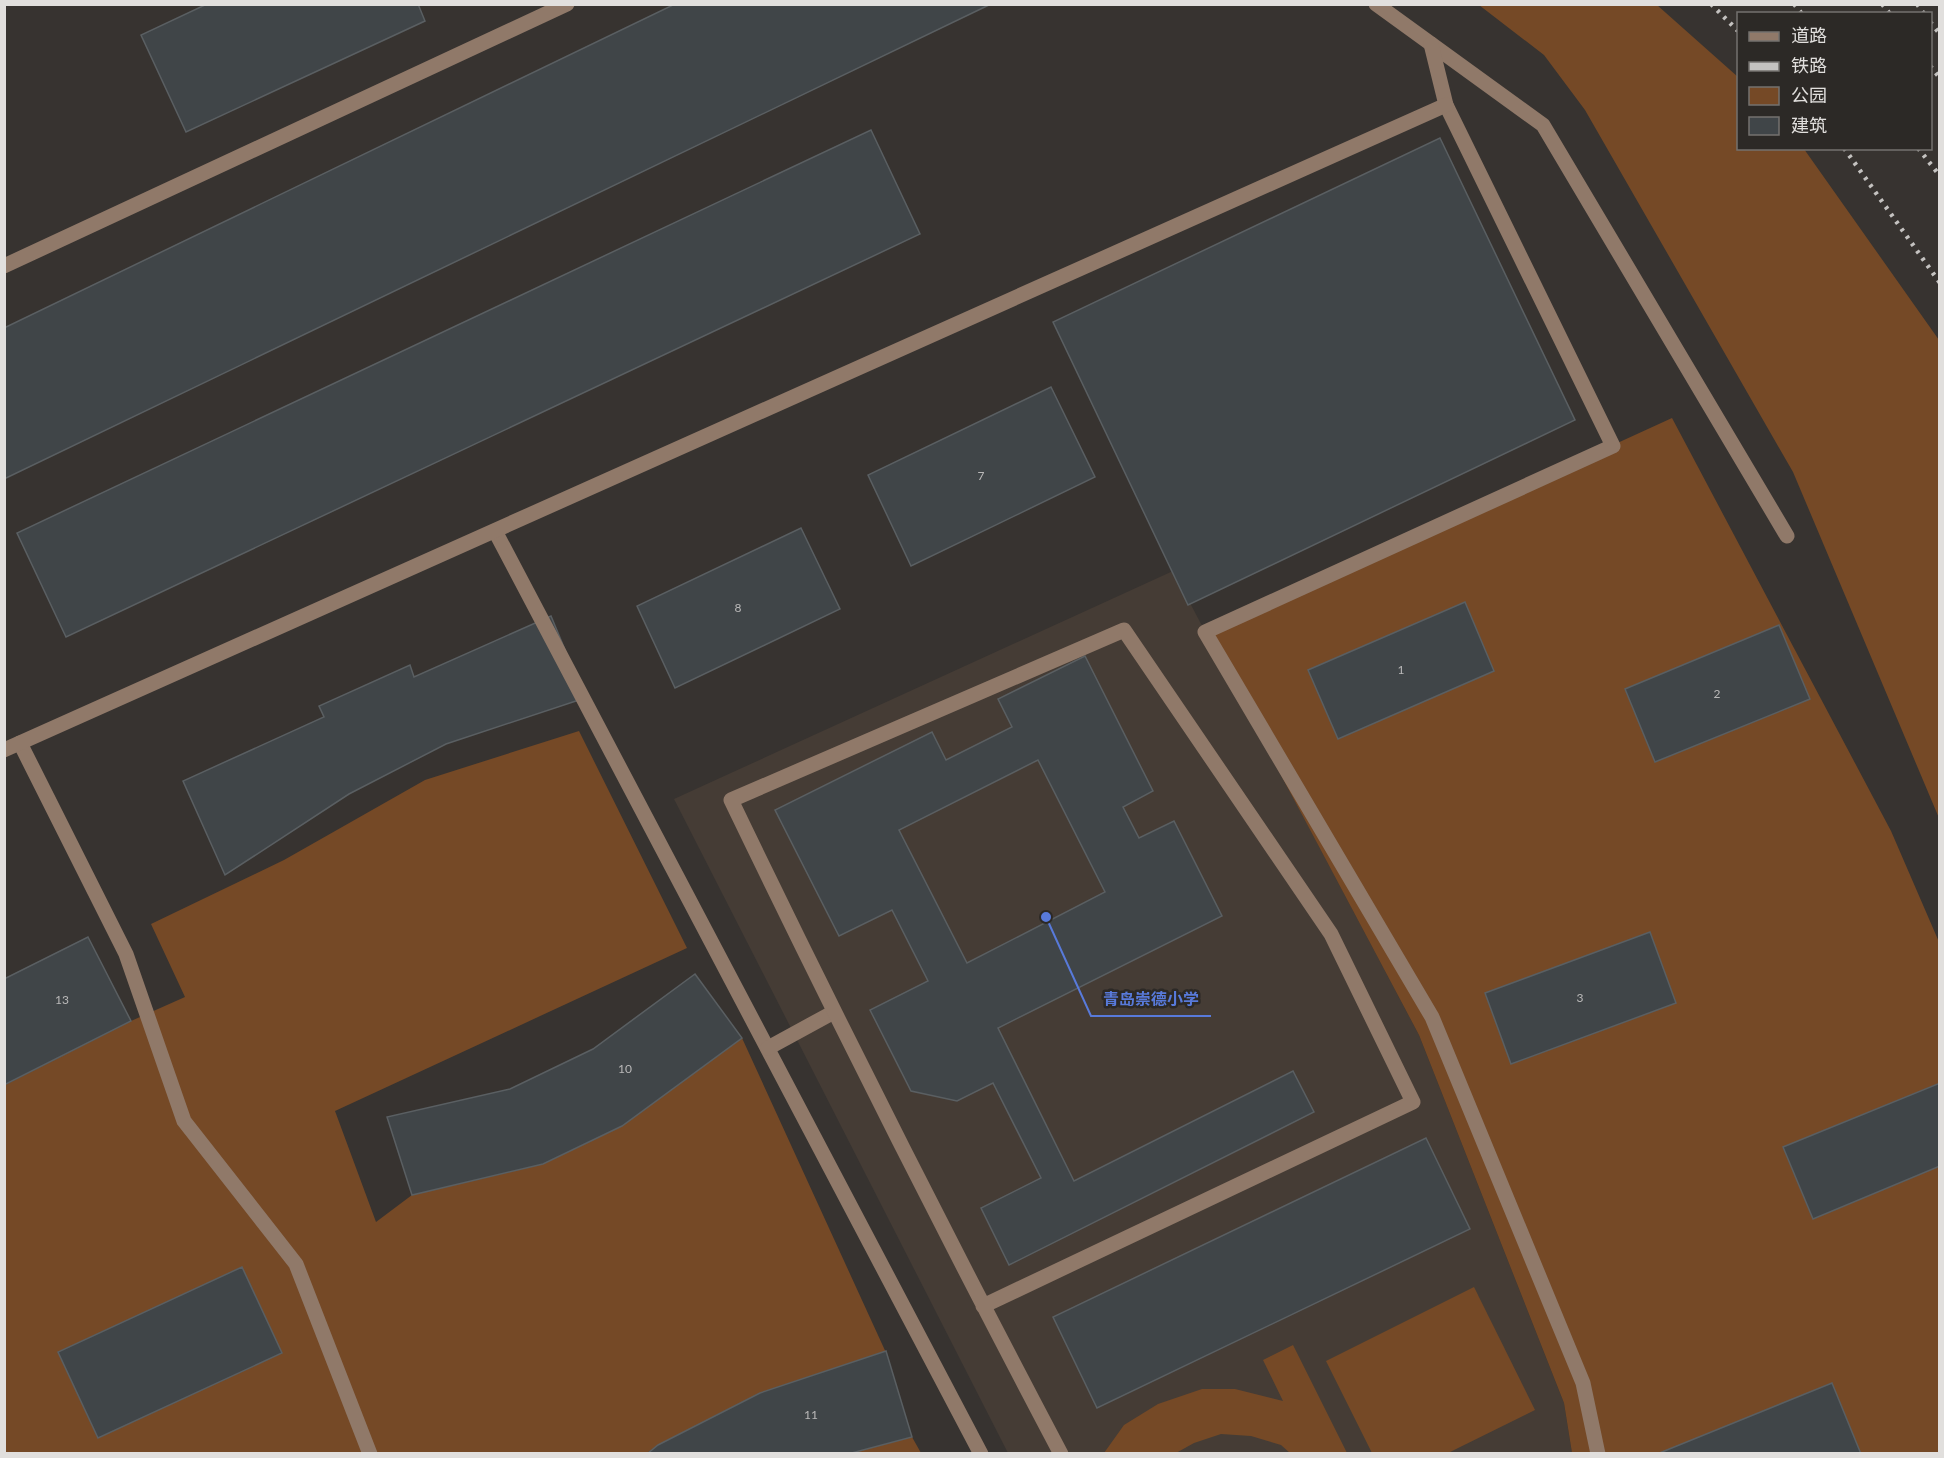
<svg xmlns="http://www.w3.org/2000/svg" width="1944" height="1458" font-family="Lato,'Noto Sans SC',sans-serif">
	<rect width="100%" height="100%" fill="#373330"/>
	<path fill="#453c35" d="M1173,571L1419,1035L1564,1403L1572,1453H1008L674,799Z"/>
	<g fill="#754926">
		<path d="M1479,5H1657L1738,77V148L1804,149L1939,340V818L1793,472L1585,110L1544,55Z"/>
		<path d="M1672,418L1891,831L1939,942V1453H1572L1564,1403L1419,1035L1205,632Z"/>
		<path d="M579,731L687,948L335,1111L376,1222L412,1195L543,1164L622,1126L742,1038L888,1357L760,1393L658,1445L647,1453L5,1454V1085L131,1021L185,997L151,924L284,860L425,780Z"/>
		<path d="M1474,1287L1535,1410L1448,1453H1372L1326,1361Z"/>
		<path d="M1293,1345L1347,1453H1290L1281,1445L1251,1436L1221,1434L1194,1443L1176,1453H1104L1124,1425L1158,1404L1202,1389H1235L1283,1401L1263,1360Z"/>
		<path d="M912,1437L921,1453L848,1454Z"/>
	</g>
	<g fill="#404548" stroke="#5a5f62" stroke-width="1.5" fill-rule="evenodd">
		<path d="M207,4H418L425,21L186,132L141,35Z"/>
		<path d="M675,4H991L4,479V328Z"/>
		<path d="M871,130L920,234L66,637L17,533Z"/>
		<path d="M1440,138L1575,420L1188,605L1053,322Z"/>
		<path d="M1051,387L1095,477L911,566L868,475Z"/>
		<path d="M801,528L840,609L675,688L637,606Z"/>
		<path d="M1465,602L1494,671L1338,739L1308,670Z"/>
		<path d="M551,616L585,698L446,744L349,794L225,875L183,781L324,717L319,706L410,665L414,677Z"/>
		<path d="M1779,625L1810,699L1655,762L1625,689Z"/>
		<path d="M1085,656L1153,791L1123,807L1139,838L1174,821L1222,916L998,1028L1074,1181L1293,1071L1314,1112L1009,1265L981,1208L1041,1178L993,1083L957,1101L911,1091L870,1010L928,981L892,910L839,936L775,810L932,732L946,760L1012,727L998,699ZM1038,760L1105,892L967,963L899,830Z"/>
		<path d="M1650,932L1676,1003L1511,1064L1485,993Z"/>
		<path d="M88,937L131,1021L4,1085V979Z"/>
		<path d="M695,974L742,1038L622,1126L543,1164L412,1195L387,1117L510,1089L593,1049Z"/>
		<path d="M1940,1083V1166L1813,1219L1783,1147Z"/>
		<path d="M1426,1138L1470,1229L1097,1408L1053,1317Z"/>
		<path d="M242,1267L282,1353L98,1438L58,1352Z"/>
		<path d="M886,1351L912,1437L848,1454H647L658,1445L760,1393Z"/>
		<path d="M1832,1383L1861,1454H1657Z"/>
	</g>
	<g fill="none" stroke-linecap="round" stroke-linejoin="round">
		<g stroke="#907969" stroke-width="15">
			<path d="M1376,4L1543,125L1787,536"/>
			<path d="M1431,44L1446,105L1613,446L1205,632L1432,1017L1583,1383L1598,1454"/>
			<path d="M4,266L567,4"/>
			<path d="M495,531L981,1454"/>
			<path d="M20,743L126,954L184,1121L296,1264L370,1454"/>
			<path d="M4,750L1446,105"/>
			<path d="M768,1048L834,1012"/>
			<path d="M983,1306L1413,1102L1331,934L1124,630L731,800C837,1020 947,1238 1061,1454"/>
		</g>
		<g stroke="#c4c2c0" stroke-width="4.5" stroke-dasharray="3 6" stroke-linecap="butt">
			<path d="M1711,4L1738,31"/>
			<path d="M1794,4L1802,14"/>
			<path d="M1882,4L1890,14"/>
			<path d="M1917,4L1924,14"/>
			<path d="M1930,22L1940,34"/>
			<path d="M1930,66L1940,78"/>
			<path d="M1844,148L1940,283"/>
			<path d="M1918,148L1940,176"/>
		</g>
	</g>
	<g text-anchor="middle" stroke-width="5" stroke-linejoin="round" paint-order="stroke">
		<g font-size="12" fill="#b9b8b8">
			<text x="981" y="480">7</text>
			<text x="738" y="612">8</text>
			<text x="1401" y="674">1</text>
			<text x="1717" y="698">2</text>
			<text x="1580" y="1002">3</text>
			<text x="62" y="1004">13</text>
			<text x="625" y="1073">10</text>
			<text x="811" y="1419">11</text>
		</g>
	</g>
	<path fill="none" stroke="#587ada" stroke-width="2" d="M1046 917L1091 1016H1211"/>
	<circle fill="#587ada" stroke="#2c2926" stroke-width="2" cx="1046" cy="917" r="6"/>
	<g font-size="16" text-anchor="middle" font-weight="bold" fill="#587ada" stroke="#2c2926" stroke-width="5" stroke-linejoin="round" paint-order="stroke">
		<text x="1151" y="1005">青岛崇德小学</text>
	</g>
	<rect width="1944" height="1458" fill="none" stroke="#e1dfdd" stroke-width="12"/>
	<rect x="1737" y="12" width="195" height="138" fill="#2c2926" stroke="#74726f" stroke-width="1.5"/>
	<rect x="1749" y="32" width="30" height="9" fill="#907969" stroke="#74726f" stroke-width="1.5"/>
	<text x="1791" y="42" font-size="18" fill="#e1dfdd">道路</text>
	<rect x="1749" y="62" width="30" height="9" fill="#c4c2c0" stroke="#74726f" stroke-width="1.5"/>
	<text x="1791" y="72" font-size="18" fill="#e1dfdd">铁路</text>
	<rect x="1749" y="87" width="30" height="18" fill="#754926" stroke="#74726f" stroke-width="1.5"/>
	<text x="1791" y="102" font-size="18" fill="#e1dfdd">公园</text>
	<rect x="1749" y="117" width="30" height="18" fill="#404548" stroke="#74726f" stroke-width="1.5"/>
	<text x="1791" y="132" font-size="18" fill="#e1dfdd">建筑</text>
</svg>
